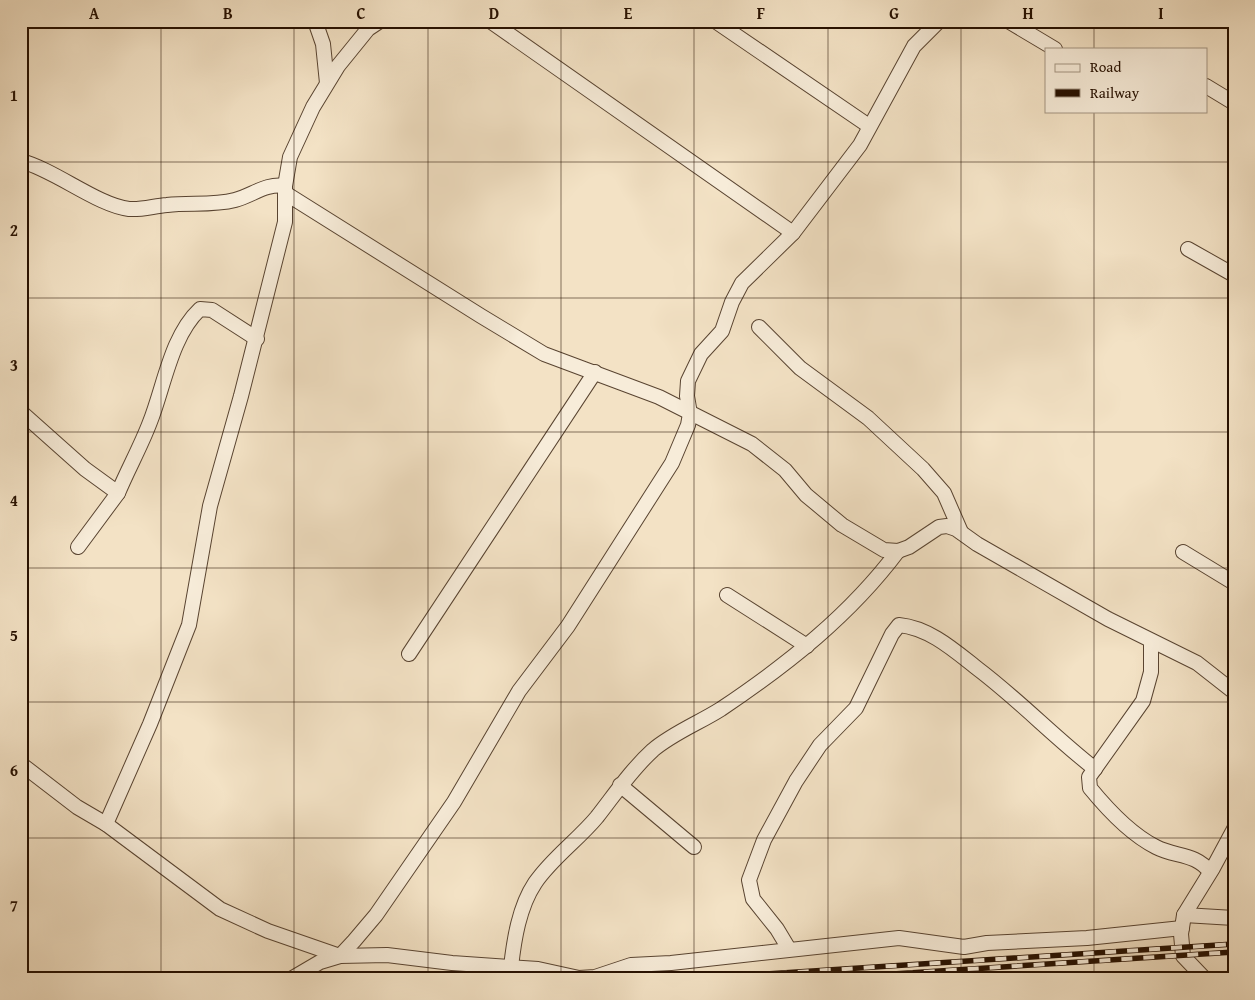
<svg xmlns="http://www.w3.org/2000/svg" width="1255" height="1000" font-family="'Gentium Book Plus',serif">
	<rect width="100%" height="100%" fill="#f3e2c5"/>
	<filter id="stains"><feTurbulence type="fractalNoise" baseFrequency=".004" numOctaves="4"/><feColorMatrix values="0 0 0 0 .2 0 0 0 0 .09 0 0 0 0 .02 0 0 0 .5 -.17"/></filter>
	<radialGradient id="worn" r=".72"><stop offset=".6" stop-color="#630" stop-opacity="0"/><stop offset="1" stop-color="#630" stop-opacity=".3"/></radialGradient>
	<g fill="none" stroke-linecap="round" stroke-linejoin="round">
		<g stroke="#594431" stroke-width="16">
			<g id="minor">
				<path d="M315,21L323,44L327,83"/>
				<path d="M490,21L793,233"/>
				<path d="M715,21L869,126"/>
				<path d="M1008,21L1055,49"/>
				<path d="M1206,86L1234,103"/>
				<path d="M21,161C55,170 97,205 129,209C142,210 154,206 167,205C189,202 212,206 235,200C253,195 266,183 285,186"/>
				<path d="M285,193L481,316L544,354L659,397L752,444L785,470L806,495L842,525L884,550L898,551L909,547L939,527L947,526L956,529L977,544L1108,619L1197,663L1234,692"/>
				<path d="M1188,249L1234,275"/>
				<path d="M759,327L800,368L868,418L923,469L944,493L961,532"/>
				<path d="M21,412L85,469L118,493C128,469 141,446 150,422C164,387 171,336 200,309L212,310L257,339"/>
				<path d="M78,547L118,493"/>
				<path d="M1183,552L1234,583"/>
				<path d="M727,595L807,646"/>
				<path d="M1151,641V672L1143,701L1089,777L1090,788C1108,810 1130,834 1156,847C1175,857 1196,853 1210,872"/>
				<path d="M409,654L595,372"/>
				<path d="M21,764L77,807L106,824L220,909L268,931L340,956L387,955L452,963L538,969L579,978L595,977L631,965L671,963L899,938L964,947L987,943L1087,938L1182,928"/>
				<path d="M620,785L694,847"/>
				<path d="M106,824L150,724L189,625L210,506L241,396L285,222V186L290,157L313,107L338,66L368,29L380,21"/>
				<path d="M1184,915L1234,918"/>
				<path d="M789,949L777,929L753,899L749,880L764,840L796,781L820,745L856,708L892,634L899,625C930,628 955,651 978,669C1019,700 1054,737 1095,769"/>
				<path d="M511,967C514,940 519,907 535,883C552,858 578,840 597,817C615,794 631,770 653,750C673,733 699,723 721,709C788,664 850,615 898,551"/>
				<path d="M291,979L320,962L340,956L354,941L376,915L454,802L519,691L568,626L672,463L688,425L690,414L687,396L688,381L701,354L722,331L732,302L742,283L793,233L860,145L914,46L939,21"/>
				<path d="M1205,979L1183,956L1181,934L1184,915L1213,868L1234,829"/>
			</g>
		</g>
		<use href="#minor" stroke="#f7ecd9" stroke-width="14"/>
		<g stroke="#261000" stroke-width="5.5">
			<g id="rail">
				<path d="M688,979L1234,944"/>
				<path d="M814,979L1234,952"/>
			</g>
		</g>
		<use href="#rail" stroke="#f7ecd9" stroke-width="4" stroke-dasharray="11" stroke-linecap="butt"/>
	</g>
	<path fill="none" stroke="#261000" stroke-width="1" stroke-opacity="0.55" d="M161,21V979M294,21V979M428,21V979M561,21V979M694,21V979M828,21V979M961,21V979M1094,21V49M1094,111V979M21,162H1234M21,298H1234M21,432H1234M21,568H1234M21,702H1234M21,838H1234"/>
	<rect width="1255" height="1000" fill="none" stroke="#f3e2c5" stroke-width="55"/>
	<rect x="1045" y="48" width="162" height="65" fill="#f7ecd9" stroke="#a39482"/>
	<rect x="1055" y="64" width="25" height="8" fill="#f7ecd9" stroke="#a39482"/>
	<text x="1090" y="72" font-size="15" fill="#261000">Road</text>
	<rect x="1055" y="89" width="25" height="8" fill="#261000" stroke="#a39482"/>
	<text x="1090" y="98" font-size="15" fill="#261000">Railway</text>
	<rect x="28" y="28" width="1200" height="944" fill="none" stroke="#261000" stroke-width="2"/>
	<g font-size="16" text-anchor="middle" font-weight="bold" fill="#261000">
		<text x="94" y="19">A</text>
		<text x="228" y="19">B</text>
		<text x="361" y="19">C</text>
		<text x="494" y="19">D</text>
		<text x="628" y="19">E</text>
		<text x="761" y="19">F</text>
		<text x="894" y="19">G</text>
		<text x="1028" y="19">H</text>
		<text x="1161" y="19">I</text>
		<text x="14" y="101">1</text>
		<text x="14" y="236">2</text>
		<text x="14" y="371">3</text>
		<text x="14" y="506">4</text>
		<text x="14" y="641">5</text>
		<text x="14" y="776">6</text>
		<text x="14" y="911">7</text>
	</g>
	<rect width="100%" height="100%" filter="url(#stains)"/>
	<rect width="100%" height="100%" fill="url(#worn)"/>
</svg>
